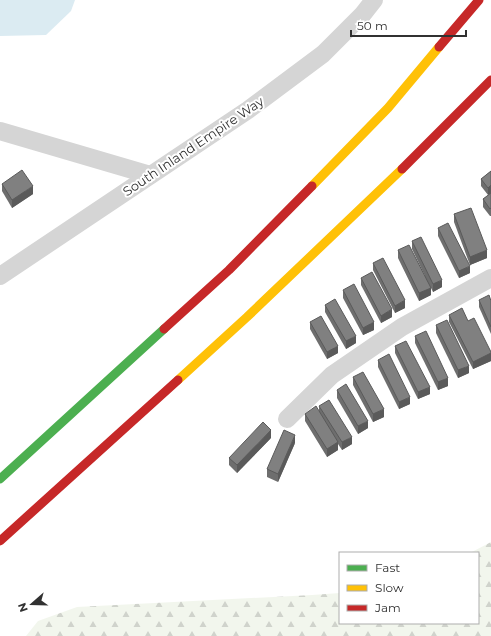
<svg xmlns="http://www.w3.org/2000/svg" width="491" height="636" font-family="Montserrat,sans-serif">
	<defs>
		<pattern id="forest-firs" width="22" height="20" patternUnits="userSpaceOnUse"><rect width="22" height="20" fill="#f2f6ed"/><path d="M5 1l3.5 6h-7zM16 11l3.5 6h-7z" fill="#d0d3cc"/></pattern>
	</defs>
	<rect width="100%" height="100%" fill="#fff"/>
	<path fill="url(#forest-firs)" d="M491,542V636H26L38,621L77,607L312,595L340,593V623H478V553H470Z"/>
	<path fill="#dbebf2" d="M0,0H75L71,11L46,35L0,36Z"/>
	<g fill="none" stroke-linecap="round" stroke-linejoin="round">
		<g stroke="#d5d5d5" stroke-width="18">
			<path d="M0,131L150,175"/>
			<path d="M0,276L248,110L323,54L363,14L374,0"/>
			<path d="M287,419L332,375L402,327L491,278"/>
		</g>
		<path stroke="#4caf50" stroke-width="9" d="M0,479L164,329"/>
		<g stroke="#ffc107" stroke-width="9">
			<path d="M312,186L388,108L439,47"/>
			<path d="M178,380L247,317L402,169"/>
		</g>
		<g stroke="#c62828" stroke-width="9">
			<path d="M439,47L479,0"/>
			<path d="M402,169L491,80"/>
			<path d="M164,329L229,270L312,186"/>
			<path d="M0,541L178,380"/>
		</g>
	</g>
	<g fill="#6e6e6e">
		<path d="M491,171V193L488,195L481,186V179Z"/>
		<path d="M2,184L33,194L12,208L2,191Z"/>
		<path d="M491,193V216H490L483,207V199Z"/>
		<path d="M454,214L487,258L470,265L454,222Z"/>
		<path d="M438,228L470,273L459,278L438,236Z"/>
		<path d="M412,241L442,287L433,292L431,288V295L419,301L398,258V250L425,276L412,249Z"/>
		<path d="M373,263L405,308L395,313L373,270Z"/>
		<path d="M361,278L392,317L381,323L361,285Z"/>
		<path d="M343,290L374,330L363,335L343,298Z"/>
		<path d="M479,300L491,301V334L479,307Z"/>
		<path d="M325,305L356,343L346,349L325,312Z"/>
		<path d="M449,315L468,321L491,352V361L473,369L449,322Z"/>
		<path d="M310,322L338,353L327,359L310,329Z"/>
		<path d="M436,325L469,373L458,378L436,333Z"/>
		<path d="M415,336L448,386L438,390L415,343Z"/>
		<path d="M395,346L430,394L418,399L395,353Z"/>
		<path d="M378,360L410,404L399,409L378,367Z"/>
		<path d="M353,377L384,417L373,422L353,385Z"/>
		<path d="M337,390L368,428L358,434L337,398Z"/>
		<path d="M319,406L352,444L342,450L338,444V450L327,457L305,421V414L319,411Z"/>
		<path d="M271,438L237,473L229,465V458Z"/>
		<path d="M295,443L278,482L267,477V469Z"/>
	</g>
	<g fill="#5a5a5a">
		<path d="M491,185V193L488,195V188Z"/>
		<path d="M33,186V194L12,208V200Z"/>
		<path d="M487,250V258L470,265V257Z"/>
		<path d="M470,266V273L459,278V271Z"/>
		<path d="M442,280V287L433,292V284Z"/>
		<path d="M431,288V295L419,301V293Z"/>
		<path d="M405,300V308L395,313V306Z"/>
		<path d="M392,309V317L381,323V316Z"/>
		<path d="M374,322V330L363,335V328Z"/>
		<path d="M356,336V343L346,349V341Z"/>
		<path d="M338,346V353L327,359V352Z"/>
		<path d="M491,353V361L473,369V362Z"/>
		<path d="M469,366V373L458,378V370Z"/>
		<path d="M448,378V386L438,390V382Z"/>
		<path d="M430,387V394L418,399V392Z"/>
		<path d="M410,397V404L399,409V402Z"/>
		<path d="M384,409V417L373,422V414Z"/>
		<path d="M368,421V428L358,434V426Z"/>
		<path d="M271,430V438L237,473V465Z"/>
		<path d="M295,435V443L278,482V474Z"/>
		<path d="M352,437V444L342,450V442Z"/>
		<path d="M338,442V450L327,457V449Z"/>
	</g>
	<g fill="#808080" stroke="#5a5a5a">
		<path d="M22,170L33,186L12,200L2,184Z"/>
		<path d="M491,171V185L488,188L481,179Z"/>
		<path d="M491,193V208L490,209L483,199Z"/>
		<path d="M471,208L487,250L470,257L454,214Z"/>
		<path d="M448,223L470,266L459,271L438,228Z"/>
		<path d="M421,237L442,280L433,284L412,241Z"/>
		<path d="M409,245L431,288L419,293L398,250Z"/>
		<path d="M383,258L405,300L395,306L373,263Z"/>
		<path d="M372,272L392,309L381,316L361,278Z"/>
		<path d="M354,284L374,322L363,328L343,290Z"/>
		<path d="M489,295L491,301V327L479,300Z"/>
		<path d="M335,299L356,336L346,341L325,305Z"/>
		<path d="M462,308L468,321L474,318L491,352V353L473,362L449,315Z"/>
		<path d="M321,316L338,346L327,352L310,322Z"/>
		<path d="M447,320L469,366L458,370L436,325Z"/>
		<path d="M426,331L448,378L438,382L415,336Z"/>
		<path d="M406,341L430,387L418,392L395,346Z"/>
		<path d="M389,354L410,397L399,402L378,360Z"/>
		<path d="M363,372L384,409L373,414L353,377Z"/>
		<path d="M346,384L368,421L358,426L337,390Z"/>
		<path d="M329,400L352,437L342,442L319,406Z"/>
		<path d="M316,406L338,442L327,449L305,414Z"/>
		<path d="M263,422L271,430L237,465L229,458Z"/>
		<path d="M284,430L295,435L278,474L267,469Z"/>
	</g>
	<g text-anchor="middle" stroke-width="4" stroke-linejoin="round" paint-order="stroke">
		<g font-size="13" fill="#313131" stroke="#fff">
			<text transform="translate(193 146) rotate(-34)" y="5">South Inland Empire Way</text>
		</g>
	</g>
	<rect x="339" y="552" width="140" height="72" fill="#ffffff" stroke="#adadad"/>
	<rect x="347" y="565" width="20" height="6" fill="#4caf50" stroke="#adadad"/>
	<text x="375" y="572" font-size="12" fill="#313131">Fast</text>
	<rect x="347" y="585" width="20" height="6" fill="#ffc107" stroke="#adadad"/>
	<text x="375" y="592" font-size="12" fill="#313131">Slow</text>
	<rect x="347" y="605" width="20" height="6" fill="#c62828" stroke="#adadad"/>
	<text x="375" y="612" font-size="12" fill="#313131">Jam</text>
	<g transform="translate(32 604) rotate(250)" stroke="#ffffff" stroke-width="3" paint-order="stroke">
	<path d="M0-3L7 15L0 10L-7 15Z" fill="#313131"/>
	<text y="-6" font-size="11" font-weight="bold" text-anchor="middle" fill="#313131">N</text>
	</g>
	<path d="M351 30v6h115v-6" fill="none" stroke="#313131" stroke-width="2"/>
	<text x="357" y="30" font-size="12" fill="#313131" stroke="#ffffff" stroke-width="3" paint-order="stroke">50 m</text>
</svg>
